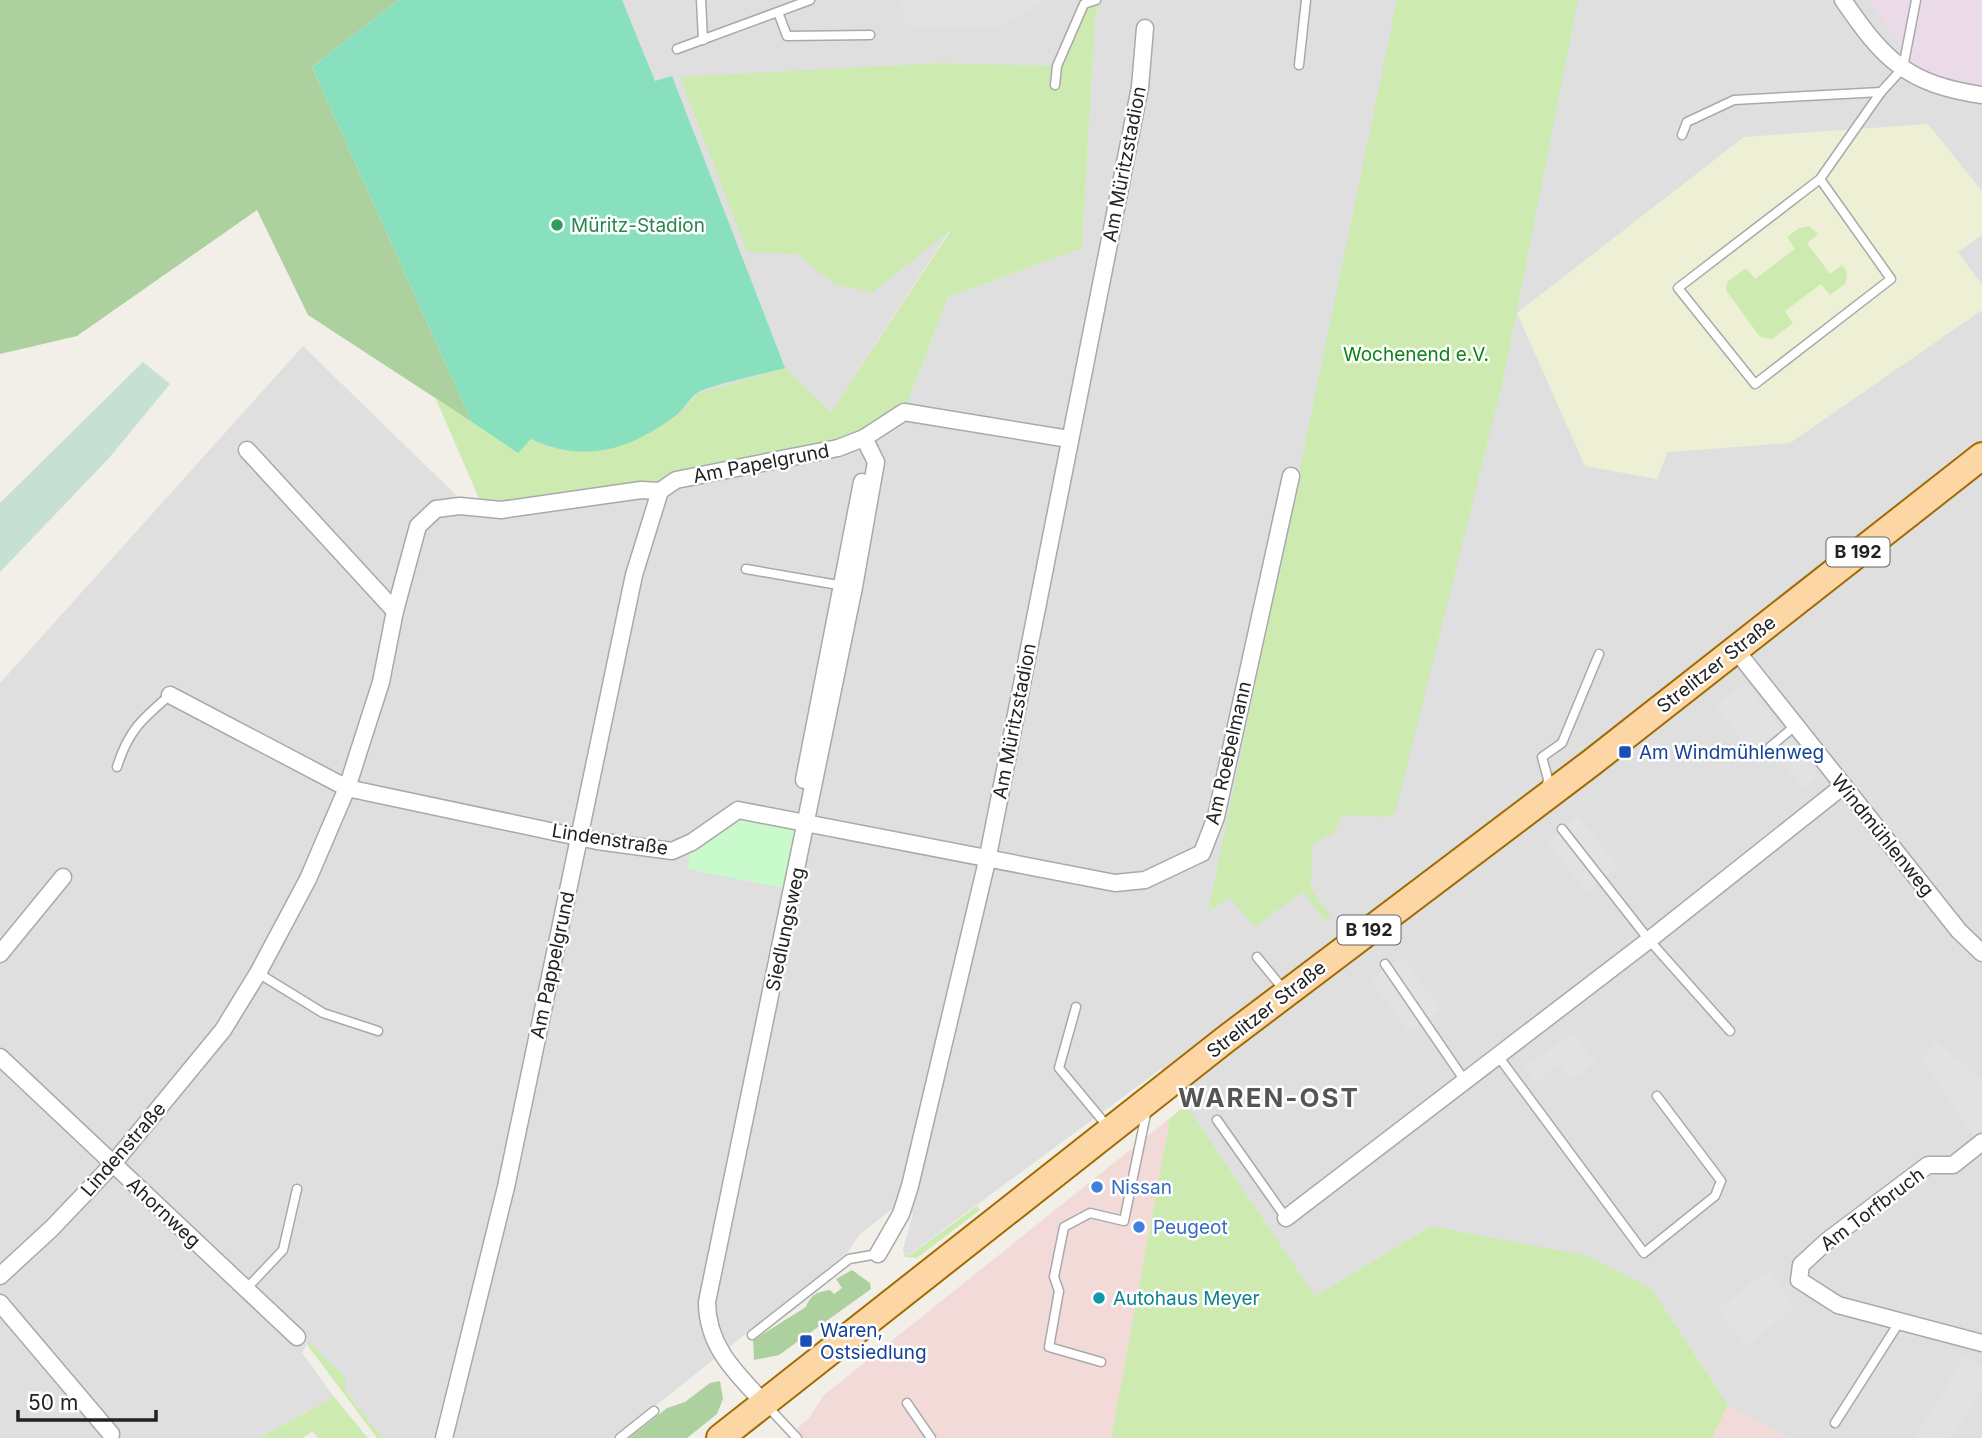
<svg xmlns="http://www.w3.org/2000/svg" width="1982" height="1438" font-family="Inter,sans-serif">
	<rect width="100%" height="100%" fill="#f2efe9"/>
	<path fill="#e0dfdf" d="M399,0H1084L1057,66L831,412H904L948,297L1082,248L1095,21L1100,0H1982V1438H1788L1728,1405L1652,1289L1431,1226L1315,1296L1161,1069L909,1255H904L903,1249L913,1214L891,1210L859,1235L847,1253L615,1438H382L308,1342L302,1353L334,1397L259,1438H0V683L303,346L459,498L481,502L436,399L471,421Z"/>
	<g fill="#f2dad9">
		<path d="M1170,1118L1111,1438H786L809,1418L824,1395Z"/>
		<path d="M1728,1405L1788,1438H1712Z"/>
	</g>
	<path fill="#ebdbe8" d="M1869,0H1982V88L1922,77Z"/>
	<path fill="#eef0d5" d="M1928,124L1982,191V235L1958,252L1982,285V310L1790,443L1668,452L1657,479L1585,466L1517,313L1744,137Z"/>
	<g fill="#cdebb0">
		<path d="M1100,0L1095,21L1082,248L948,297L904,412L864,438L660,491L642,483L481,503L436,399L518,452L531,439L553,449L679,414L698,393L785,368L831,412L951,230L873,292L835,285L797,254L747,252L680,77L939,63L1057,66L1084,4Z"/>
		<path d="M1397,0H1578L1504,376L1395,813L1386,817L1342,815L1335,832L1312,845L1311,889L1331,916L1325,921L1303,892L1254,927L1229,897L1208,912Z"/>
		<path d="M1809,226L1818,234L1807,243L1830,274L1842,265L1847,272L1846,283L1830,295L1821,284L1785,311L1793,323L1772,339L1760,337L1726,290L1727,282L1746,268L1755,279L1795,249L1787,237L1799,228Z"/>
		<path d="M1186,1105L1315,1296L1431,1226L1588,1256L1652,1289L1728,1405L1712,1438H1111L1170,1118Z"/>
		<path d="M977,1206L980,1210L917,1258L905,1257L904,1255H910Z"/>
		<path d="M308,1341L345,1377V1390L382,1438H377L308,1346Z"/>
		<path d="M334,1397L368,1438H318L312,1431L303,1438H259Z"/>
	</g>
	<g fill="#add19e">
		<path d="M0,0H399L312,67L472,422L308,315L257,210L77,336L0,354Z"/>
		<path d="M852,1270L870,1283L871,1289L779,1355L754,1360L753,1340L806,1307C811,1294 817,1292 830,1290L834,1294L842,1288L836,1279Z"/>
		<path d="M720,1381L723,1399L717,1414L687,1438H629L667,1408L685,1402L710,1383Z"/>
	</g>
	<path fill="#c6e0d4" d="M143,362L170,384L109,458L0,572V503Z"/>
	<path fill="#c8facc" d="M738,810L807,823L793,890L687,869L692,842Z"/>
	<path fill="#88e0be" d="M399,0H622L655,81L672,76L785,368C768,373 710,385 697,393C689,398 684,410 675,416C629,450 585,464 531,439L518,453L472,422L312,67Z"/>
	<g fill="#e2e2e2">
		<path d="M899,0H1044L1001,26H907Z"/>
		<path d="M1745,683L1819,776L1803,789L1770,747L1755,758L1716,706Z"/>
		<path d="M1578,816L1618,867L1586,892L1546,840Z"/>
		<path d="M1402,957L1441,1009L1409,1032L1370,980Z"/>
		<path d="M1573,1032L1596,1062L1572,1080L1559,1065L1535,1083L1524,1068Z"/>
		<path d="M1935,1040L1982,1079V1129L1974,1136L1922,1059Z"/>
		<path d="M1769,1270L1794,1307L1746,1347L1718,1309Z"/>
		<path d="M1965,1355L1982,1366V1389L1951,1438H1915Z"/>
	</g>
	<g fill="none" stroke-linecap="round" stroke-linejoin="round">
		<g stroke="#a9a9a9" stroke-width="11">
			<g id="service">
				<path d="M701,0L703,40"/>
				<path d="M778,12L787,36L870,35"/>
				<path d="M677,49L810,0"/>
				<path d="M1299,65L1306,0"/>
				<path d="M1055,85L1057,66L1084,4L1096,0"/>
				<path d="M1682,135L1687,122L1734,100L1881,92"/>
				<path d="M1820,179L1891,279L1755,384L1678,288L1820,179L1881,92L1903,68L1916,0"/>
				<path d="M746,569L844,586"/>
				<path d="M1770,747L1795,726"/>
				<path d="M117,767C128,731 142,719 170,695"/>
				<path d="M1546,790L1548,779L1542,757L1562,743L1599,654"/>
				<path d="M1562,829L1649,940L1730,1031"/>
				<path d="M1257,957L1284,990"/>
				<path d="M1385,964L1465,1081"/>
				<path d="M258,973L323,1013L378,1031"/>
				<path d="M1076,1007L1059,1068L1108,1127"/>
				<path d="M1498,1056L1644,1253L1715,1196L1721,1181L1657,1096"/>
				<path d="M1217,1120L1286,1218"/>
				<path d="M247,1288L283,1250L297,1189"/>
				<path d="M752,1335L849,1259L878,1254"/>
				<path d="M1101,1362L1049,1347L1059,1291L1054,1277L1064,1227L1090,1213L1124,1221L1147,1109"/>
				<path d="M907,1403L931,1438"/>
				<path d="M768,1407L797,1438"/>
				<path d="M1835,1423L1900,1321"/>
				<path d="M620,1438L654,1411"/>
			</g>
		</g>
		<g stroke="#a9a9a9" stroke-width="19">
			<g id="minor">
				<path d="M1843,0C1884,60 1907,84 1982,95"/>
				<path d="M247,450L395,611"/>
				<path d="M660,491L676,480L838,448L864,438L904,412L1069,439"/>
				<path d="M1735,649L1959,931L1982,953"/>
				<path d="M170,695L347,788L597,841L672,851L692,842L738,810L1115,883L1145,880L1202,853L1216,817L1291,476"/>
				<path d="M804,780L862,482"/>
				<path d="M0,954L63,877"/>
				<path d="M0,1057L297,1337"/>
				<path d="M1982,1142L1953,1165H1928L1827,1241L1801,1265L1799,1280L1838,1305L1982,1343"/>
				<path d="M1286,1218L1649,940L1843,786"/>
				<path d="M878,1254L901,1214L910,1186L987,861L1140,87L1145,28"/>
				<path d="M0,1276L52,1228L112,1165L223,1030L258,973L308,879L347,788L381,682L395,611L418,526L436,509L460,506L501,510L641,490L660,491"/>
				<path d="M0,1303L111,1434"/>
				<path d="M765,1404C737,1374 707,1347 707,1302L854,587L876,462L864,438"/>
				<path d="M444,1438L506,1187L634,575L660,491"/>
			</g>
		</g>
		<g stroke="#a06b00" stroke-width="30">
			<path id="primary" d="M720,1438L1226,1039L1591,763L1982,456"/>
		</g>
		<use href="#service" stroke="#fff" stroke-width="8"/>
		<use href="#minor" stroke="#fff" stroke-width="16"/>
		<use href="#primary" stroke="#fcd6a4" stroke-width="26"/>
	</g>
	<circle fill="#2e9e5b" stroke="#fff" stroke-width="2.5" cx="557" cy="225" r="7"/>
	<g fill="#1a4fb4" stroke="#fff" stroke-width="2.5">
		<rect x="1618" y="745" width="14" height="14" rx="3.5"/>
		<rect x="799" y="1334" width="14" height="14" rx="3.5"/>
	</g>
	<g fill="#3f7fe0" stroke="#fff" stroke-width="2.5">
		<circle cx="1097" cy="1187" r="7"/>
		<circle cx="1139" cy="1227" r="7"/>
	</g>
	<circle fill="#0f9aa8" stroke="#fff" stroke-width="2.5" cx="1099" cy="1298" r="7"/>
	<g text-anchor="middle" stroke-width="5" stroke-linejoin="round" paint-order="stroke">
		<g fill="#fff" stroke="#646464" stroke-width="2">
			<rect x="1826.5" y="537.5" width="63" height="29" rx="5"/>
			<rect x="1337.5" y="915.5" width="63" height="29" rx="5"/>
		</g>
		<g font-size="18" font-weight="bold" fill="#222">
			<text x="1858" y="558">B 192</text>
			<text x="1369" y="936">B 192</text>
		</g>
		<g font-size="19" fill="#222" stroke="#fff">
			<text transform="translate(1124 164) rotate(-79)" y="7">Am Müritzstadion</text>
			<text transform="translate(761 463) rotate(-11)" y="7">Am Papelgrund</text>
			<text transform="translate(1716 664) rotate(-38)" y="7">Strelitzer Straße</text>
			<text transform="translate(1014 721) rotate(-79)" y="7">Am Müritzstadion</text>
			<text transform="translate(1228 753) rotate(-77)" y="7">Am Roebelmann</text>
			<text transform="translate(1883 835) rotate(51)" y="7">Windmühlenweg</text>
			<text transform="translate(610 839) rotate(9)" y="7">Lindenstraße</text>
			<text transform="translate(785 929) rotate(-78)" y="7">Siedlungsweg</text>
			<text transform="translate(552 965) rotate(-78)" y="7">Am Pappelgrund</text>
			<text transform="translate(1266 1009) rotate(-38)" y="7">Strelitzer Straße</text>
			<text transform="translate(123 1149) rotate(-49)" y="7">Lindenstraße</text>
			<text transform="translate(1872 1209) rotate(-37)" y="7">Am Torfbruch</text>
			<text transform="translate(164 1212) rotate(43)" y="7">Ahornweg</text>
		</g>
		<g font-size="19" fill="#27864d" stroke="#fff" text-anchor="start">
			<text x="571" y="232">Müritz-Stadion</text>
		</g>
		<g font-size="19" fill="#0c8416" stroke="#fff">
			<text x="1416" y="361">Wochenend e.V.</text>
		</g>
		<g font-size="19" fill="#164399" stroke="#fff" text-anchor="start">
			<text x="1639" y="759">Am Windmühlenweg</text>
			<text x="820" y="1337">Waren,<tspan x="820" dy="22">Ostsiedlung</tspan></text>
		</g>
		<g font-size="19" fill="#366cbe" stroke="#fff" text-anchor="start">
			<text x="1111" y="1194">Nissan</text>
			<text x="1153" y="1234">Peugeot</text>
		</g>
		<g font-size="19" fill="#0d838f" stroke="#fff" text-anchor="start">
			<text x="1113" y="1305">Autohaus Meyer</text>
		</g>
		<g font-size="26" font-weight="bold" letter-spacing="2" fill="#555" stroke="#fff">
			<text x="1269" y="1107">WAREN-OST</text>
		</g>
	</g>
	<path d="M18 1410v10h138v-10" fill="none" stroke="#222222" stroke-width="3.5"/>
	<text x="28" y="1410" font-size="21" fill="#222222" stroke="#ffffff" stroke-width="5" paint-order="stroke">50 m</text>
</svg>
